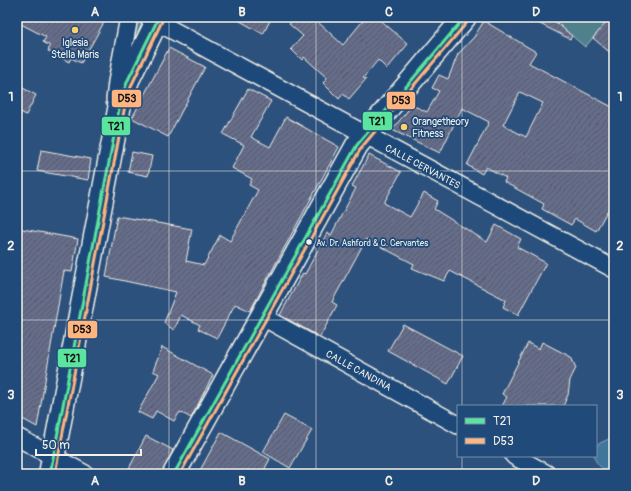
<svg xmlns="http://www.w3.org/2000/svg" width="631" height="491" font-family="Pangolin,sans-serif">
	<defs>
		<pattern id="building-hatch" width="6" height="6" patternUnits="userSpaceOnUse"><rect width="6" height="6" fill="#656d8b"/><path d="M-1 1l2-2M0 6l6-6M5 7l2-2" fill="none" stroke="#565965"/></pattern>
	</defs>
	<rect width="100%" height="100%" fill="#2d517d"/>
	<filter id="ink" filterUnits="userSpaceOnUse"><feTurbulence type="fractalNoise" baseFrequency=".025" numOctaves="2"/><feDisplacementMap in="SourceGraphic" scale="8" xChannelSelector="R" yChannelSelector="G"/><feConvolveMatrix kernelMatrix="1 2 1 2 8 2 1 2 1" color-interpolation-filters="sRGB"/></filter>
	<g filter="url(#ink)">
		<g fill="#50818c" stroke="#a2b9ba">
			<path d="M550,17H611L585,47Z"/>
			<path d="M132,19L142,25L122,67Z"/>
		</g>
		<path fill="#3f759c" stroke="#87a7ba" d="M611,438L614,439V470C604,471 596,466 594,456H596V447L600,443Z"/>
		<g fill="url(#building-hatch)" stroke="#f4f1e8" fill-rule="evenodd">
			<path d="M17,17H107L81,63L71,58L69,62L48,51L50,46L43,42L46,37L17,22Z"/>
			<path d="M233,17H272L263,34Z"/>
			<path d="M295,17H323L318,22L343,45L366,17H377L408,44L387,69L378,60L363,78L366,79L349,99L343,94L339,99L323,83L327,78L304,57L302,60L291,49L303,36L289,24Z"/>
			<path d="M526,17H550L572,36L570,39Z"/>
			<path d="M611,17H614V56L593,38Z"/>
			<path d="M484,21L536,52L529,63L614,108V199L596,231L575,219L571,225L542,209L544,204L504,182L506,178L486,167L482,174L467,165L489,122L462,108L440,153L392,130L412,105L427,112L439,91L432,88L439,75L448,79L458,54L474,37ZM520,92L543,103L526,137L503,125Z"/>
			<path d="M169,48L205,67L168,137L132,118Z"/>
			<path d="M17,85L36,95L26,115L17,110Z"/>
			<path d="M248,89L271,101L251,137L270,147L286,117L339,147L250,311L235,304L217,338L198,329L200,325L181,315L174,330L164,323L176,292L106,277L117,216L192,229L186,261L204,265L220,235L230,241L258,190L249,185L252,179L232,168L244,145L223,134Z"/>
			<path d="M41,150L91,159L88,180L37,171Z"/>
			<path d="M132,152L152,156L148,176L128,172Z"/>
			<path d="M369,155L401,172L384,203L410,217L424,193L438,201L434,209L487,242L496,225L521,239L517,247L546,263L518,315L503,307L506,300L450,271L444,281L412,268L414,264L366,239L332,302L337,305L320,337L280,315L303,273L305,274L327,233L331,235L356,188L352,186Z"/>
			<path d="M17,228L78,239L72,272L64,271L37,427L17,416Z"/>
			<path d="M403,324L463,356L448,384L388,351Z"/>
			<path d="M542,342L571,357L576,368L570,380L568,395L563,406H502L507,397L502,394L528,343L539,349Z"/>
			<path d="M162,347L213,375L191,418L180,412L174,421L156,411L152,419L138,412L159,374L153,371Z"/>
			<path d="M284,415L312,430L290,468L263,452Z"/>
			<path d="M221,432L270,459L262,474H198Z"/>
			<path d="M146,436L173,450L162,474H126Z"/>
		</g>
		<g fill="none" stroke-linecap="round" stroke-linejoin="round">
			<g stroke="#f4f1e8" stroke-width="20">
				<g id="street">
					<path d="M148,17L614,269"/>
					<path d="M115,100L117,82L129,17"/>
					<path d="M261,316L458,425"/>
					<path d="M17,437L85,474"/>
					<path d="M514,456L547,474"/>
				</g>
			</g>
			<g stroke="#f4f1e8" stroke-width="25">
				<g id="secondary">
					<path d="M50,474L121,99L128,80L159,17"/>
					<path d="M174,474L357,145L465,17"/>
				</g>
			</g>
			<use href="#street" stroke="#1f4a7a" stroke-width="17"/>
			<use href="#secondary" stroke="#1f4a7a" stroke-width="22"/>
			<g stroke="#1f4a7a" stroke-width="6">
				<g id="bus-1">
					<path d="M50,474L121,99L128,80L159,17"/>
					<path d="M174,474L357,145L465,17"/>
				</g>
			</g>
			<g stroke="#1f4a7a" stroke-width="6">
				<g id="bus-2">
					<path d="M55,474L126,100L133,82L163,19"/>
					<path d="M180,474L361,148L469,20"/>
				</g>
			</g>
			<use href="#bus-1" stroke="#5ae49d" stroke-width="3"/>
			<use href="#bus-2" stroke="#ffb580" stroke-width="3"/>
		</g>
	</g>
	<path fill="none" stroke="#f4f1e8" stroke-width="1" stroke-opacity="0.55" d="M169,17V474M316,17V474M462,17V406M17,171H614M17,320H614M462,456V474"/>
	<g fill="#ffd166" stroke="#1f4a7a" stroke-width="1.5">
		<circle cx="75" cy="30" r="4"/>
		<circle cx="404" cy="127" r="4"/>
	</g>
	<circle fill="#f4f1e8" stroke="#1f4a7a" stroke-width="1.5" cx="309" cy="242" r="3.5"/>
	<g text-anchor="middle" stroke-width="3.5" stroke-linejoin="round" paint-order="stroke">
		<g font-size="9" fill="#f4f1e8" stroke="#1f4a7a" text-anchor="start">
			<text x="316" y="246">Av. Dr. Ashford &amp; C. Cervantes</text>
		</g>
		<g font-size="10" fill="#f4f1e8" stroke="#1f4a7a">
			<text x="75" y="46">Iglesia<tspan x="75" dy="12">Stella Maris</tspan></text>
			<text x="412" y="125" text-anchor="start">Orangetheory<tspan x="412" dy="12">Fitness</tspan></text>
		</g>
		<g font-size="10" fill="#f4f1e8" stroke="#1f4a7a">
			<text transform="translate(423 166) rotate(28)" y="4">CALLE CERVANTES</text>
			<text transform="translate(359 370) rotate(29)" y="4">CALLE CANDINA</text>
		</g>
	</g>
	<g stroke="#1f4a7a" stroke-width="1.5">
		<rect x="111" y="89" width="31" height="19" rx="4" fill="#ffb580"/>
		<rect x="386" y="91" width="30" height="19" rx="4" fill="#ffb580"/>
		<rect x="362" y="111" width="31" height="20" rx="4" fill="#5ae49d"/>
		<rect x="101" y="116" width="30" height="20" rx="4" fill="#5ae49d"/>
		<rect x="67" y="320" width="31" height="19" rx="4" fill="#ffb580"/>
		<rect x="57" y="348" width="30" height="20" rx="4" fill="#5ae49d"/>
	</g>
	<g font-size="11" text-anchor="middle" font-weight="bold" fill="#111">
		<text x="127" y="102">D53</text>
		<text x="401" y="104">D53</text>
		<text x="377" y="125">T21</text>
		<text x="116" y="130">T21</text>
		<text x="82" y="333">D53</text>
		<text x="72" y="362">T21</text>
	</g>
	<rect width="631" height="491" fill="none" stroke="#1f4a7a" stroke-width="44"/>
	<rect x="457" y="405" width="140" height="52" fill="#1f4a7a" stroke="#748da6"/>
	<rect x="465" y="418" width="20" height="6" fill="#5ae49d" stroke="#748da6"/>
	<text x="493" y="425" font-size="12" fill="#f4f1e8">T21</text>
	<rect x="465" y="438" width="20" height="6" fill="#ffb580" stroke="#748da6"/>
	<text x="493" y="445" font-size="12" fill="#f4f1e8">D53</text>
	<path d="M36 449v6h105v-6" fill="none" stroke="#f4f1e8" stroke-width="2"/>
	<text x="42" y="449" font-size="12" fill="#f4f1e8" stroke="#1f4a7a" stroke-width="3" paint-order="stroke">50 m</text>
	<rect x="22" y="22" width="587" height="447" fill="none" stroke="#f4f1e8" stroke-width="1.5"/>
	<g font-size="13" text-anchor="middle" font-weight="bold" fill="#f4f1e8">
		<text x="95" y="16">A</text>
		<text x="242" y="16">B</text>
		<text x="389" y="16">C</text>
		<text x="536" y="16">D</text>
		<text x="11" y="101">1</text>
		<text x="620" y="101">1</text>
		<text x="11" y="250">2</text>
		<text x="620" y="250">2</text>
		<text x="11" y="399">3</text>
		<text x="620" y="399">3</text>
		<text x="95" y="485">A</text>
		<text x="242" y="485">B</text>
		<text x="389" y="485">C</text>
		<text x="536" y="485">D</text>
	</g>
</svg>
